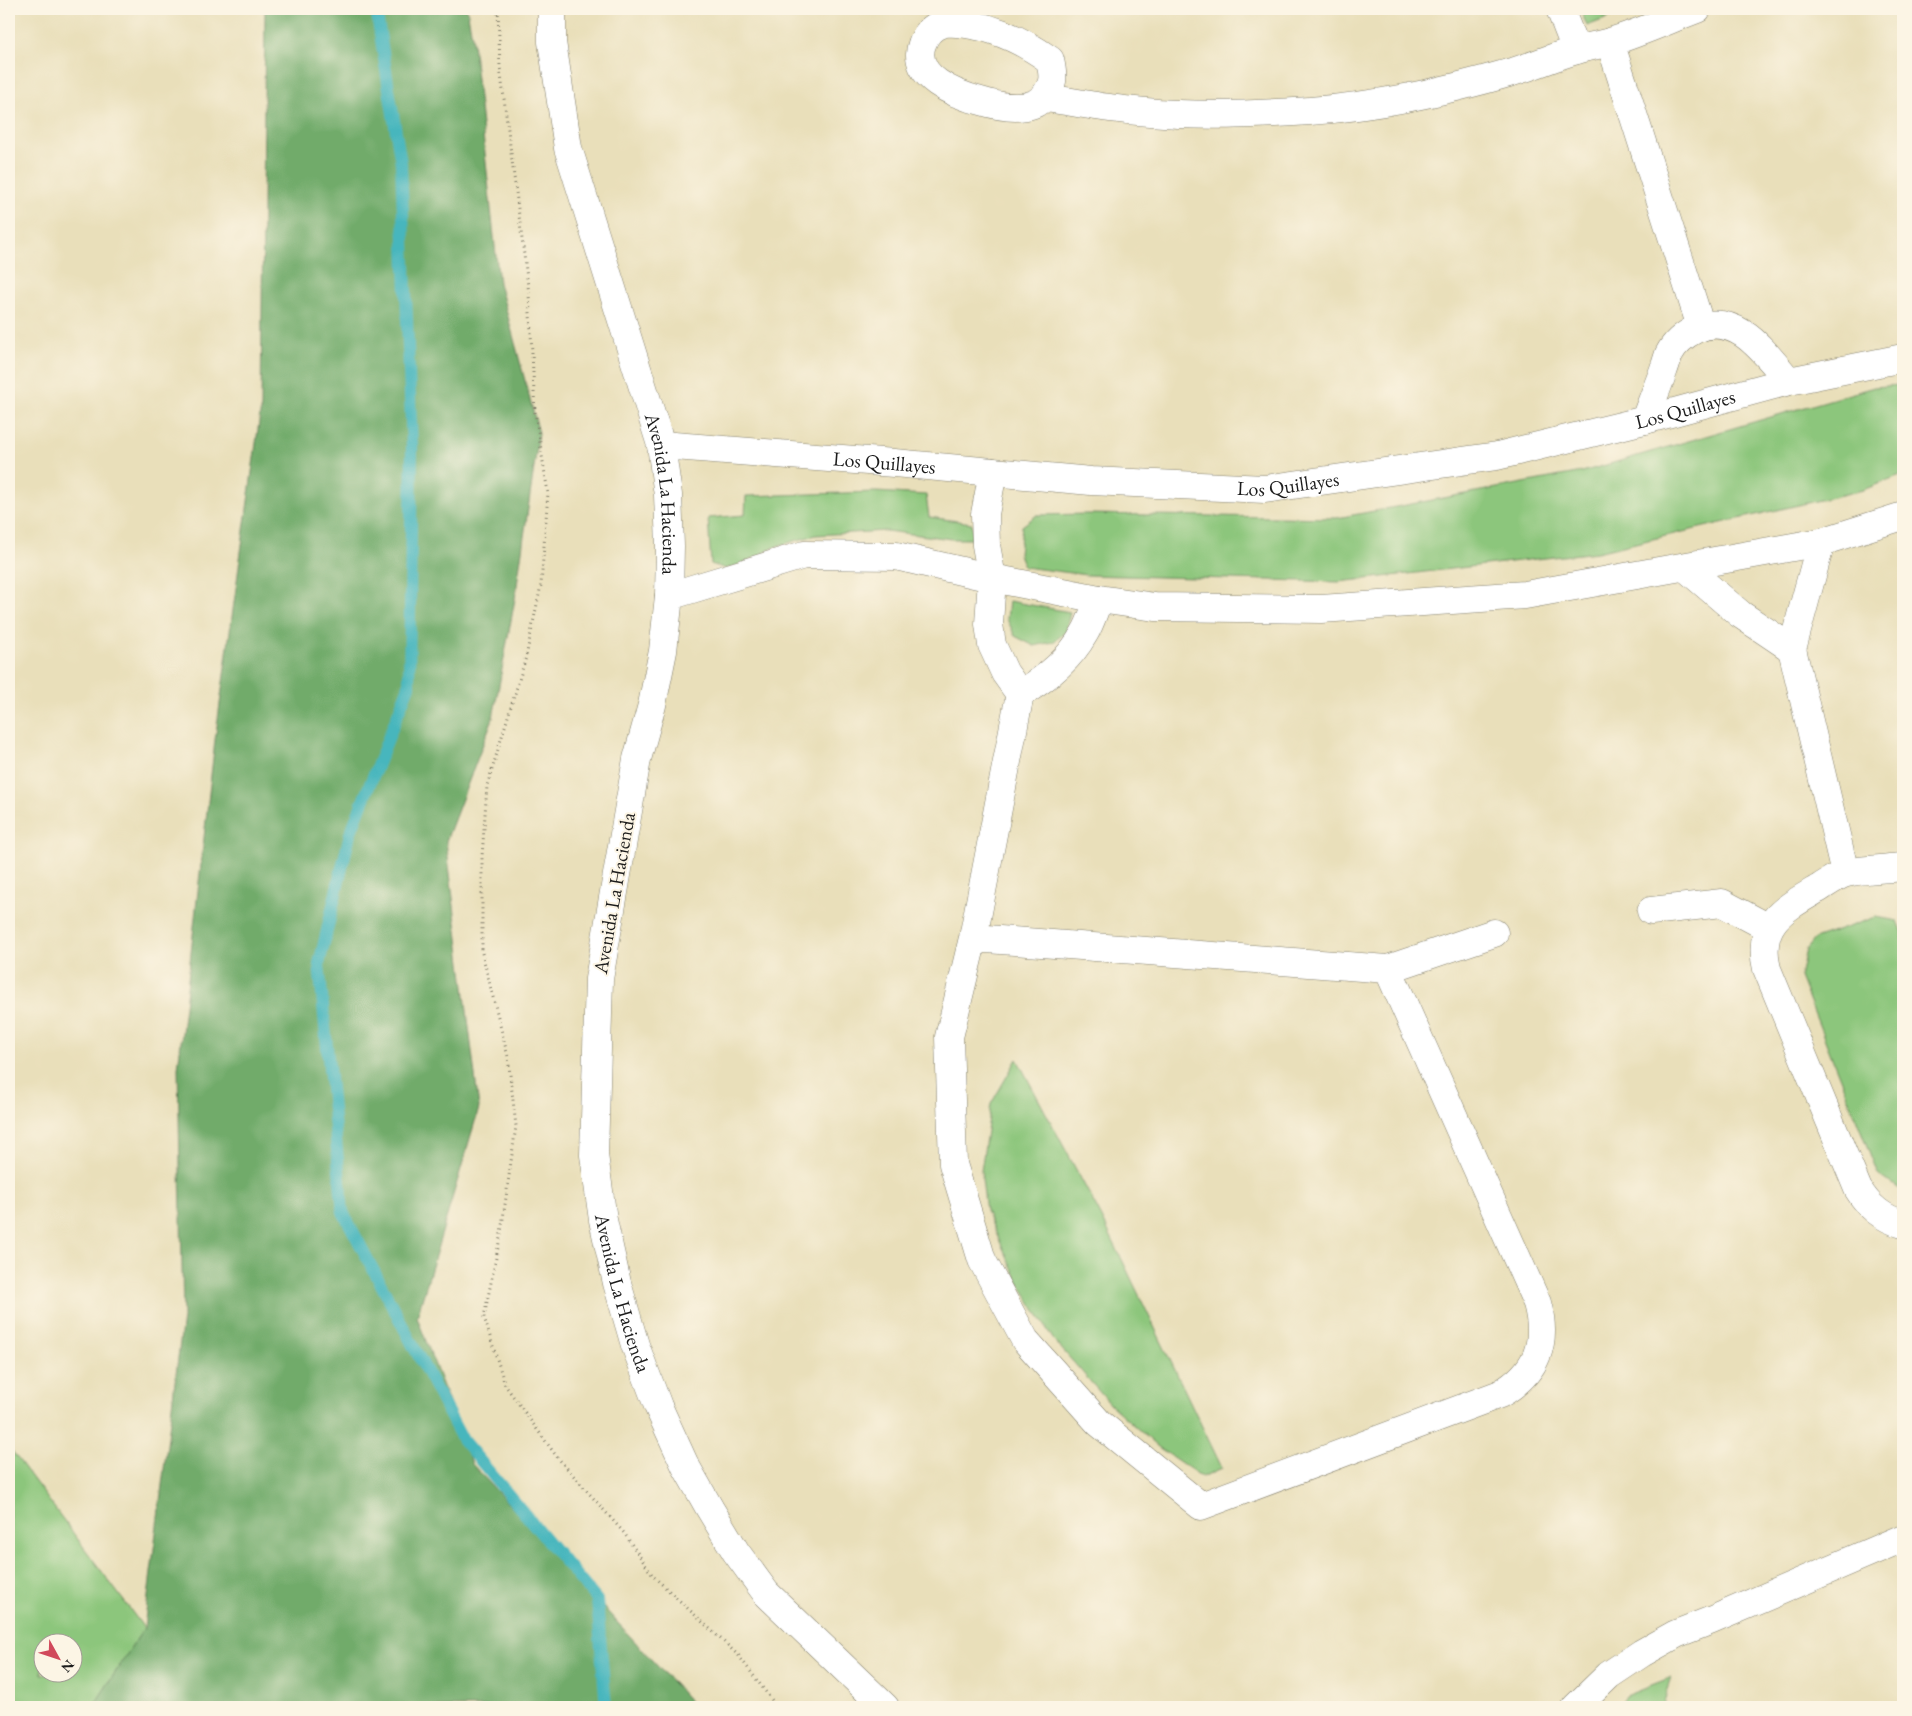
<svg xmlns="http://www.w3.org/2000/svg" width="1912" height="1716" font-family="'EB Garamond',serif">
	<rect width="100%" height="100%" fill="#fcf5e5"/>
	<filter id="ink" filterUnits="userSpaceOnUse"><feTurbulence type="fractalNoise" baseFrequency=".02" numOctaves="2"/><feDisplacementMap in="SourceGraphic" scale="10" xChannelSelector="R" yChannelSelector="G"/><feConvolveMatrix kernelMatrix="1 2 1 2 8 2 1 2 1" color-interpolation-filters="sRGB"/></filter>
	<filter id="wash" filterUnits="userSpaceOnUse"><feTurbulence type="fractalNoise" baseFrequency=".0096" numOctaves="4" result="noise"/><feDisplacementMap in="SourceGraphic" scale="20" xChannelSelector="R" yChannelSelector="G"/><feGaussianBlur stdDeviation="1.12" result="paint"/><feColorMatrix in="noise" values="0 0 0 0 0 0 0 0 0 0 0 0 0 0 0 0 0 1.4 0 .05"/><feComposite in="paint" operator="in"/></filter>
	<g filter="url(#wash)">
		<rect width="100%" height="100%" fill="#e9dfba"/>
		<g fill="#8cc67b" stroke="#54714c" fill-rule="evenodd">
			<path d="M1580,9H1631L1587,26Z"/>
			<path d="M1900,385L1903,387V474L1863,490L1597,552L1339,582L1087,575L1024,567L1019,554L1022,526L1037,515L1088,514L1337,518L1582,472L1874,387Z"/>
			<path d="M876,492L926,495L929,517L972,523V539H952L886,531L816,535L777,546L748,561L726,569L711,564L708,518L745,515L746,496Z"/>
			<path d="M1009,601L1070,612L1066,632L1053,642L1034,646L1015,636L1007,619Z"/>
			<path d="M1876,917L1898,921L1903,933V1189L1897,1188L1878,1174L1800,977L1806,949L1814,939Z"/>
			<path d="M1017,1059L1102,1218L1222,1468L1202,1477L1158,1447L1111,1405L1053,1339L1018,1281L986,1211L981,1171L991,1104Z"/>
			<path d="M9,1447L144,1628L93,1707H9ZM42,1644H72V1674H42Z"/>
			<path d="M1672,1678L1662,1707H1617L1626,1696Z"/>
		</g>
		<path fill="#71ab6b" stroke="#466444" d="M265,9H467L473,42L499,283L539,433L515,599L493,718L446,841L479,1108L417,1317L472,1464L695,1707H93L144,1628L183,1318L178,1068L215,740L261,407Z"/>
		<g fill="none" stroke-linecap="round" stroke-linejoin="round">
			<path stroke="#46b6bd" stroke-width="12" d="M376,9L401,163L412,448L409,686L350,834L319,964L343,1212L462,1439L597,1600L606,1707"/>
		</g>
	</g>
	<g filter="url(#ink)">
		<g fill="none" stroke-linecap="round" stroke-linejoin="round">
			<g stroke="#827e6b" stroke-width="29">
				<g id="minor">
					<path id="s1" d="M552,9V42L568,148L661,445L668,495L670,546L669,596L663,651L652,705L637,759L599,979L594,1155L603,1220L617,1283L635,1345L658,1406L685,1465L710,1509L736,1552L766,1593L885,1707"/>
					<path d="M1560,9L1576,50"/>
					<path d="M1610,42L1701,327"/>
					<path d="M1043,98C1054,84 1054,78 1050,60C1022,40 991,25 956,23C951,23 946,22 941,24C932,27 925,35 922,44C910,77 956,95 981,101C997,106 1018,110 1034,104C1037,103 1039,100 1042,99C1050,97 1098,107 1110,108C1132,111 1156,113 1178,114C1222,116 1266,114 1310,111C1378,106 1447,91 1512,72C1533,66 1555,56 1577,50C1587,47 1599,45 1610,42C1639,33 1668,20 1697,9"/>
					<path d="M1645,420C1651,403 1658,386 1664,369C1666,364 1667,359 1669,354C1675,342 1684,335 1696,329C1737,310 1766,355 1789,381"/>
					<path id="s2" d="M661,445L894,463L1091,481L1265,489L1497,456L1645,420L1789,381L1903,358"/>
					<path d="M993,472L985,514L986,545L992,578L989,624L992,645L1005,673L1020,694C1044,680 1070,659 1084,634C1091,623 1094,610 1099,599"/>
					<path d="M1685,567L1740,614L1792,649L1821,542"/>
					<path d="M669,596L804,555L896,556L992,578L1099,599L1155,607L1321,609L1525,595L1821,542L1903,516"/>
					<path d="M1792,649L1845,873"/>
					<path d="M1903,867C1885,869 1864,869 1846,873C1836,876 1825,885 1816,890C1782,910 1756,924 1767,969L1858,1189C1869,1207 1882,1218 1903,1224"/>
					<path d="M1651,911L1722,903L1769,928"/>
					<path d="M973,938L1388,969L1537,1303C1548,1344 1537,1372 1500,1394L1201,1506L1099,1423L1025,1340L982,1260L953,1164L949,1037L973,938L1020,694"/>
					<path d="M1388,969L1494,933"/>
					<path d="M1576,1707L1609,1675L1642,1653L1676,1634L1712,1620L1903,1538"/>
				</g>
			</g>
			<path stroke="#827e6b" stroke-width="3" stroke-dasharray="1 4" stroke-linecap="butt" d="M498,9L500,67L529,294L535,412L548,493L541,585L526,657L487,786L482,857V953L508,1057L516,1126L501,1233L484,1317L505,1385L557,1457L624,1533L653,1576L739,1656L777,1707"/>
			<use href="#minor" stroke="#fff" stroke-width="28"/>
		</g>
	</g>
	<g text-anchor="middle" stroke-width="4" stroke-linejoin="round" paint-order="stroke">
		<g font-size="20" fill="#1c1c1c" stroke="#fcf5e5">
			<text dy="7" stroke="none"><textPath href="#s2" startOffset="1034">Los Quillayes</textPath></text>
			<text dy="7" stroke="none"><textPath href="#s2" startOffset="224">Los Quillayes</textPath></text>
			<text dy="7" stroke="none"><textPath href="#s2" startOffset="629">Los Quillayes</textPath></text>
			<text dy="7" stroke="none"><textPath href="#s1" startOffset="500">Avenida La Hacienda</textPath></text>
			<text transform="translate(614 893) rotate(-80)" y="7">Avenida La Hacienda</text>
			<text dy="7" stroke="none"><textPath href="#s1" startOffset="1310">Avenida La Hacienda</textPath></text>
		</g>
	</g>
	<rect width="1912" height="1716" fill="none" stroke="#fcf5e5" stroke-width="30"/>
	<g transform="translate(58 1658) rotate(130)"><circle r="24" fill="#fcf5e5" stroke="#a29e95"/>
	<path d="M0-4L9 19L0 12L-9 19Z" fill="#d1495b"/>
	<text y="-8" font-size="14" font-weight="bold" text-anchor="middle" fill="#1c1c1c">N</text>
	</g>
</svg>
